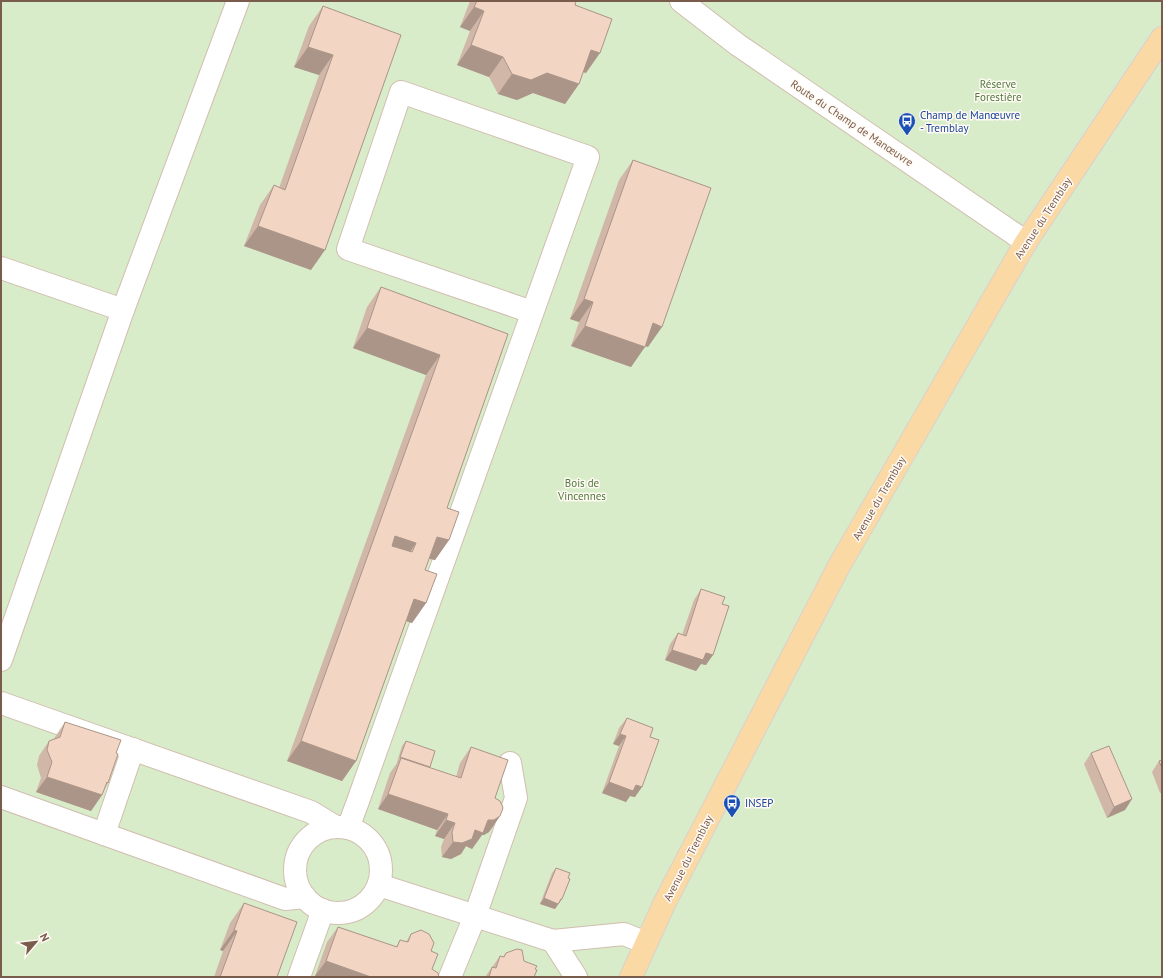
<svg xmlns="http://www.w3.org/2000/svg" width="1163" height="978" font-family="'PT Sans',sans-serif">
	<rect width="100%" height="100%" fill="#fdf6ec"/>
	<rect fill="#d8ecc9" x="1" y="1" width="1161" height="976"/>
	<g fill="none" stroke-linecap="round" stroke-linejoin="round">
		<g stroke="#d1beb0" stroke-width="24">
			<g id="minor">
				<path d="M681,1L738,45L1026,242"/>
				<path d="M1,268L123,310"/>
				<path d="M1,660L123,310L238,1"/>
				<path d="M1,703L311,812L334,826"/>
				<path d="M1,797L285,899L305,897"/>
				<circle cx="338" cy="870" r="43"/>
				<path d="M348,828L357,804L588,157L401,92L348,249L532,312"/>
				<path d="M104,834L133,749"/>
				<path d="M379,885L553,941L624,934L646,943"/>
				<path d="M553,941L576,977"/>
				<path d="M299,977L323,910"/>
				<path d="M450,977L475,916L516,798L510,763"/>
			</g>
		</g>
		<g stroke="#dad1cd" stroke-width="24">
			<path id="major" d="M631,977L665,902L839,566L1026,242L1162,38"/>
		</g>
		<use href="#minor" stroke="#fff" stroke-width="22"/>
		<use href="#major" stroke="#fbd9a5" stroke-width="22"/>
	</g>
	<g fill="#d1b7a8">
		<path d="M470,1H576L575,5L586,73L583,72L579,84L565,104L533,93L517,100L498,94L489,77L457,65L470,31L460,27Z"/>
		<path d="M323,6L401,35L311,270L244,246L260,205L274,185L279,188L319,75L294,67L309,26Z"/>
		<path d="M633,160L648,347L645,346L631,367L571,346L579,322L570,319L619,180Z"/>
		<path d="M381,287L508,334L447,508L449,540L435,560L429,559L425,570L426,603L412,623L406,621L356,761L342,781L287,761L426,375L353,348L367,307Z"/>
		<path d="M701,589L722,604L706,665L701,664L696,671L665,660L670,644L678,633L682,635L694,600Z"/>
		<path d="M627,718L650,737L635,797L630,796L626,802L602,793L619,746L613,744L619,728Z"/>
		<path d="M65,722L116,753L108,783L104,790L102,795L91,811L36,792L41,778L37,765L39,756L49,741L54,739L55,737Z"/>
		<path d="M406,741L430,768L456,777L460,763L471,747L495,798L500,816L489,832L484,835H482L472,849L466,846L461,854L451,859L442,857L441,847L444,839L435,836L437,830L378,809L390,773L397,763V762L402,746Z"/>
		<path d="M1091,753L1132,799L1125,810L1107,818L1084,764Z"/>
		<path d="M1162,760V793H1160L1152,772L1159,761Z"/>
		<path d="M556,868L558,905V904L555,909L540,904L552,873Z"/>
		<path d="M244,903L277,977H214L223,951L220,950L230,923Z"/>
		<path d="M338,927L396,947L400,940L406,942L411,934L431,951L432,969L315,976L327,942Z"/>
		<path d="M506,953L524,961L535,969L534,977H485L500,956L503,957Z"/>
	</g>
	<g fill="#aa9588">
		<path d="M474,7L484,11L470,31L460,27Z"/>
		<path d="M471,45L503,57L489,77L457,65Z"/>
		<path d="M308,47L333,55L319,75L294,67Z"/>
		<path d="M591,50L600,53L586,73L577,70Z"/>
		<path d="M547,73L579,84L565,104L533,93L517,100L498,94L512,74Z"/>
		<path d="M258,226L325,250L311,270L244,246Z"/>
		<path d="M584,299L593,302L579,322L570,319Z"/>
		<path d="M653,323L662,327L648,347L639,343Z"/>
		<path d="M585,326L645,347L631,367L571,346Z"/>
		<path d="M367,328L440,355L426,375L353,348Z"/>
		<path d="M395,536L416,543L402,563L381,556Z"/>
		<path d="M437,537L449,540L435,560L423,557Z"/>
		<path d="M414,599L426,603L412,623L400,619Z"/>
		<path d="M672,650L706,653L713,655L706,665L701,664L696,671L665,660Z"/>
		<path d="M620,734L626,736L619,746L613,744Z"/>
		<path d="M301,741L356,761L342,781L287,761Z"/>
		<path d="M47,777L102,795L91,811L36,792Z"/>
		<path d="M609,782L636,785L642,787L635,797L630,796L626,802L602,793Z"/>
		<path d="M388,794L448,814L437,830L378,809Z"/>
		<path d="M1132,799L1125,810L1107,818L1114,807Z"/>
		<path d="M500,816L489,832L484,835H482L472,849L466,846L461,854L451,859L442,857L453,842L475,830L488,820Z"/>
		<path d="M446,820L455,823L444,839L435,836Z"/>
		<path d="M544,898L561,899H562L555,909L540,904Z"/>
		<path d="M234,930L237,931L223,951L220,950Z"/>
		<path d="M326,961L371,977H317L315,976Z"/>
	</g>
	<g fill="#f3d5c3" stroke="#aa9588" fill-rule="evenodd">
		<path d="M477,1H576L575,5L612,19L600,53L591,50L579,84L547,73L531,80L512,74L503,57L471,45L484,11L474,7Z"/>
		<path d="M323,6L401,35L325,250L258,226L274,185L285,190L333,55L308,47Z"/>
		<path d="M633,160L711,188L662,327L653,323L645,347L585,326L593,302L584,299Z"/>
		<path d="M381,287L508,334L447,508L459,512L449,540L437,537L425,570L437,574L426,603L414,599L356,761L301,741L440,355L367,328ZM395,536L416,543L412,552L392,546Z"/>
		<path d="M701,589L725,597L722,604L729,606L713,655L706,653L703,660L672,650L678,633L686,636Z"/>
		<path d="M627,718L653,728L650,737L659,740L642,787L636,785L633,791L609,782L626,736L620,734Z"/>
		<path d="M65,722L121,740L116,753L118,754L108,783L107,782L102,795L47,777L52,762L47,750L49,741L60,737Z"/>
		<path d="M406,741L435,751L430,767L400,757Z"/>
		<path d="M1109,746L1132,799L1114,807L1091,753Z"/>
		<path d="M471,747L508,760L495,798L500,801L502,805L503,808L500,816L494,820H488L483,833L475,830L472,839L462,843L453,842L452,832L455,823L446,820L448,814L388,794L401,758L461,778Z"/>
		<path d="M1162,760V768L1159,761Z"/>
		<path d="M556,868L570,873L568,878L570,879L562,899H561L558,904L544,898Z"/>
		<path d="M244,903L297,922L277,977H220L237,931L234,930Z"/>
		<path d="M338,927L397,947L400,940L408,942L411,934L421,930L429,934L434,943L431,951L438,954L432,969L438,973L439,977H371L326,961Z"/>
		<path d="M517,949L522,950L524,961L537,966L535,969L537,970L534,977H489L492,967L496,968L500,956L504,957L506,953Z"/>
	</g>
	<defs>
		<g id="bus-pin" transform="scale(0.9)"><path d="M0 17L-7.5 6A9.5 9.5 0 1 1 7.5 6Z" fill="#1a4fb4" stroke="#fffaf3"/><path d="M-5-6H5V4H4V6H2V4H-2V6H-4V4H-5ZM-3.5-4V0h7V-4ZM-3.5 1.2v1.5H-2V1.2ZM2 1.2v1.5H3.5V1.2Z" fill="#fff"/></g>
	</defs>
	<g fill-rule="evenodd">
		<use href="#bus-pin" x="907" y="121"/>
		<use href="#bus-pin" x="732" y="803"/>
	</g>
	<g text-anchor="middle" stroke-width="3" stroke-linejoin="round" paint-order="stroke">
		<g font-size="11" fill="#537a41" stroke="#fffaf3">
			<text x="998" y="88">Réserve<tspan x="998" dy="13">Forestière</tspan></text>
			<text x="582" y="487">Bois de<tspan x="582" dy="13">Vincennes</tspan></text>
		</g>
		<g font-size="11" fill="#164399" stroke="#fffaf3" text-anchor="start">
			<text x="920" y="119">Champ de Manœuvre<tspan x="920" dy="13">- Tremblay</tspan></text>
			<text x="745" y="807">INSEP</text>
		</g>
		<g font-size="11" fill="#7a5c4d" stroke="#fffaf3">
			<text transform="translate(852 123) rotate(34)" y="4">Route du Champ de Manœuvre</text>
			<text transform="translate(1043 218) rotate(-57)" y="4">Avenue du Tremblay</text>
			<text transform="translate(879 498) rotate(-60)" y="4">Avenue du Tremblay</text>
			<text transform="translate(688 858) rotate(-63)" y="4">Avenue du Tremblay</text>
		</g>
	</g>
	<rect width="1163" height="978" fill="none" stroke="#7a5c4d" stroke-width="4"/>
	<g transform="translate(36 942) rotate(62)" stroke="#fffaf3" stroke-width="3" paint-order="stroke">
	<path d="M0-3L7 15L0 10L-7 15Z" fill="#7a5c4d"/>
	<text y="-6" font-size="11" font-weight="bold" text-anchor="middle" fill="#7a5c4d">N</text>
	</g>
</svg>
